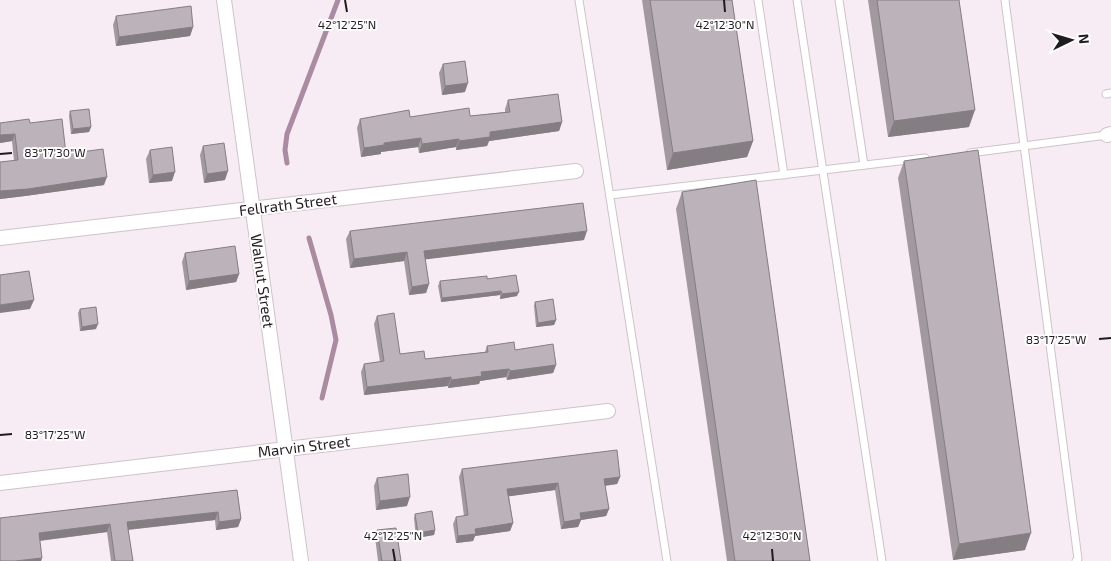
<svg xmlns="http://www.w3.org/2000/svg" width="1111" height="561" font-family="'Exo 2',sans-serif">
	<rect width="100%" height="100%" fill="#f7ecf4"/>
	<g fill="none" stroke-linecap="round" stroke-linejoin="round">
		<g stroke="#aa8ba2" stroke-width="5">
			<path d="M287,163L285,150L287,134L338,0"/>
			<path d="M309,238L331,315L336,340L322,398"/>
		</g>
		<g stroke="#cdc3ca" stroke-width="9">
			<g id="lane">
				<path d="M579,0L667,561"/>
				<path d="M758,0L784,175"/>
				<path d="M797,0L882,561"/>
				<path d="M839,0L864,165"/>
				<path d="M1005,0L1078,559L1076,561"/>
				<path d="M1106,94L1111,93"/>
				<path d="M970,153L1107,135"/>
				<path d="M610,195L925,158"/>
			</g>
		</g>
		<g stroke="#cdc3ca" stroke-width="16">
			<g id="street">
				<path d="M224,0L301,561"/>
				<path d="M1107,135L1111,134"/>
				<path d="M0,238L576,171"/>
				<path d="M0,483L608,411"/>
			</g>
		</g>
		<use href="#lane" stroke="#fff" stroke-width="7"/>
		<use href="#street" stroke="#fff" stroke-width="14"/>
	</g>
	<g fill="#a2999f">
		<path d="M642,0H732L753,141L747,157L667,170Z"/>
		<path d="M868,0H959L969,127L888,137Z"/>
		<path d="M116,16L193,27L190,36L116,46L113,25Z"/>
		<path d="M443,64L465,92L442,95L439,73Z"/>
		<path d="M508,100L562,122L559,131L489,141L487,146L456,150V147L419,153L418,147L381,152V154L361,157L357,128L360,119L410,117L470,116L505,112V109Z"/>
		<path d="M70,111L91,127L89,132L71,134L69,116Z"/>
		<path d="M30,123L66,154L104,185L25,196L0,199V162L14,161L12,141L0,143Z"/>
		<path d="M203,146L225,180L204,183L200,155Z"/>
		<path d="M150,150L172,181L149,183L146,159Z"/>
		<path d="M904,161L1025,550L953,560L898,178Z"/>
		<path d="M682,192L810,561H727L676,209Z"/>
		<path d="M350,231L584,240L425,259L429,284L426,293L409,295L404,261L350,268L346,239Z"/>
		<path d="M185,253L239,274L236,282L186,290L182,262Z"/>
		<path d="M487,279L517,296L500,299V295L441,302L438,286L440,281Z"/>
		<path d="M535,302L556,320L554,325L536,327L534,306Z"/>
		<path d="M80,309L96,329L80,331L78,313Z"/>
		<path d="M377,316L400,354L425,359L485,352L487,346L515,350L556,365L553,373L507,380L506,377L480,381L479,384L448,388V386L364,395L361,372L364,364L380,362L374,324Z"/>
		<path d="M462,469L620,477L617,484L605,486L609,509L606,516L581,520L578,527L561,529L555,490L509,496L513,523L510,531L475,536L473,541L456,543L453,524L456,517L464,516L459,477Z"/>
		<path d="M377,478L407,506L376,510L374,486Z"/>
		<path d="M237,490L241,519L238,527L216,530L215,520L128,530L133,561H111L107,532L40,541L42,558L41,561H0V518Z"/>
		<path d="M415,514L435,530L434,535L416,538L414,518Z"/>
		<path d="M377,530L401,561H378L375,537Z"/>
	</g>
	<g fill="#847d82">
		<path d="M193,27L190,36L116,46L119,37Z"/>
		<path d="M468,83L465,92L442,95L445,86Z"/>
		<path d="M975,110L969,127L888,137L894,121Z"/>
		<path d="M562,122L559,131L489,141L487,146L456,150L459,141L490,132Z"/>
		<path d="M91,127L89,132L71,134L73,129Z"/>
		<path d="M15,134L12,141L0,143V135Z"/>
		<path d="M421,138L418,147L381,152V154L361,157L364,148L384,143Z"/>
		<path d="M459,139L456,147L419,153L422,144Z"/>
		<path d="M753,141L747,157L667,170L673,153Z"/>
		<path d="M228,171L225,180L204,183L207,174Z"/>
		<path d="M175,172L172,181L149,183L153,175Z"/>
		<path d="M107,177L104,185L25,196L0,199V191Z"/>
		<path d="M587,231L584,240L421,260L424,251Z"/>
		<path d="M407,252L404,261L350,268L354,259Z"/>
		<path d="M239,274L236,282L186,290L189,281Z"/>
		<path d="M429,284L426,293L409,295L412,287Z"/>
		<path d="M501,291L500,295L441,302L442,298Z"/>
		<path d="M519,292L517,296L500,299L502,294Z"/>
		<path d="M34,300L30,309L0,313V305Z"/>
		<path d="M556,320L554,325L536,327L538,323Z"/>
		<path d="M98,324L96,329L80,331L82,327Z"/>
		<path d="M556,365L553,373L507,380L510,371Z"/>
		<path d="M509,369L506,377L480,381L479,384L448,388L451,380L481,372Z"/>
		<path d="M451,377L448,386L364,395L367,387Z"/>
		<path d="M620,477L617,484L601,486L604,479Z"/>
		<path d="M558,483L555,490L505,497L507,489Z"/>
		<path d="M410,497L407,506L376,510L380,501Z"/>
		<path d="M609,509L606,516L581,520L578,527L561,529L564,522L580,513Z"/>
		<path d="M218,512L215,520L124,530L127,522Z"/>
		<path d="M241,519L238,527L216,530L219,522Z"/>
		<path d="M513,523L510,531L475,536L473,541L456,543L458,536L475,529Z"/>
		<path d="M110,524L107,532L36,541L39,533Z"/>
		<path d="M435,530L434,535L416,538L418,533Z"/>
		<path d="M1031,533L1025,550L953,560L959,544Z"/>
		<path d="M42,558L41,561H15Z"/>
	</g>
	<g fill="#bcb2b9" stroke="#847d82">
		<path d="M650,0H732L753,141L673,153Z"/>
		<path d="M877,0H959L975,110L894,121Z"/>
		<path d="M191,6L193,27L119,37L116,16Z"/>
		<path d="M465,61L468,83L445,86L443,64Z"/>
		<path d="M558,94L562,122L490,132V137L459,141V139L422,144L421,138L384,143V145L364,148L360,119L409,110L410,117L469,108L470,116L510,112L508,100Z"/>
		<path d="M89,109L91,127L73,129L70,111Z"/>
		<path d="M29,119L30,123L62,119L66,154L103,149L107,177L28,189L0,191V162L18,160L15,134L0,135V123Z"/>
		<path d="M224,143L228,171L207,174L203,146Z"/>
		<path d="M172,147L175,172L153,175L150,150Z"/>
		<path d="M978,150L1031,533L959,544L904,161Z"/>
		<path d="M756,180L810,561H735L682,192Z"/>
		<path d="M583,203L587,231L424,251L429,284L412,287L407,252L354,259L350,231Z"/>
		<path d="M235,246L239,274L189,281L185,253Z"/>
		<path d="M29,271L34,300L0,305V275Z"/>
		<path d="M516,275L519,292L502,294L501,291L442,298L440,281L487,276V279Z"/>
		<path d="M553,299L556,320L538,323L535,302Z"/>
		<path d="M96,307L98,324L82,327L80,309Z"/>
		<path d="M394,313L400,354L424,351L425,359L488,352L487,346L514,342L515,350L553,344L556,365L510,371L509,369L481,372L482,376L451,380V377L367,387L364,364L384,361L377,316Z"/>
		<path d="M617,450L620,477L604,479L609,509L580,513L581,519L564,522L558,483L507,489L513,523L475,529L476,534L458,536L456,517L468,515L462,469Z"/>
		<path d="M408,474L410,497L380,501L377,478Z"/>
		<path d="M237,490L241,519L219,522L218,512L127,522L133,561H115L110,524L39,533L42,558L15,561H0V518Z"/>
		<path d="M432,511L435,530L418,533L415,514Z"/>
		<path d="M396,528L401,561H382L377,530Z"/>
	</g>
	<path fill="none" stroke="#1f1b1e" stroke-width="2" d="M345,0L347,12M724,0L725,12M0,154L12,153M1099,339L1111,338M0,435L12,434M393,549L395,561M772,549L773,561"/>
	<g text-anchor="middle" stroke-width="4" stroke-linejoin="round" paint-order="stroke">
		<g font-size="15" fill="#1f1b1e" stroke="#fffcfe">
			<text transform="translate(288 205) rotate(-7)" y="5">Fellrath Street</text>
			<text transform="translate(262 281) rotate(82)" y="5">Walnut Street</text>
			<text transform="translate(304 447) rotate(-7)" y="5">Marvin Street</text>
		</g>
	</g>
	<g font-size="12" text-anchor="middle" fill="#1f1b1e" stroke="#fffcfe" stroke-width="4" stroke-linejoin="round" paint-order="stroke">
		<text x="347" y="29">42°12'25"N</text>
		<text x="725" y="29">42°12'30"N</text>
		<text x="55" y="157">83°17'30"W</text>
		<text x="1056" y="344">83°17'25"W</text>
		<text x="55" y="439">83°17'25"W</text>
		<text x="393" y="540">42°12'25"N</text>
		<text x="772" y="540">42°12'30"N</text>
	</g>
	<g transform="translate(1071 40) rotate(85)" stroke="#fffcfe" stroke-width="4" paint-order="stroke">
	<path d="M0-4L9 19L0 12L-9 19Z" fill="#1f1b1e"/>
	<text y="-8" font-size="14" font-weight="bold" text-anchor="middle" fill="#1f1b1e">N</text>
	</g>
</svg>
